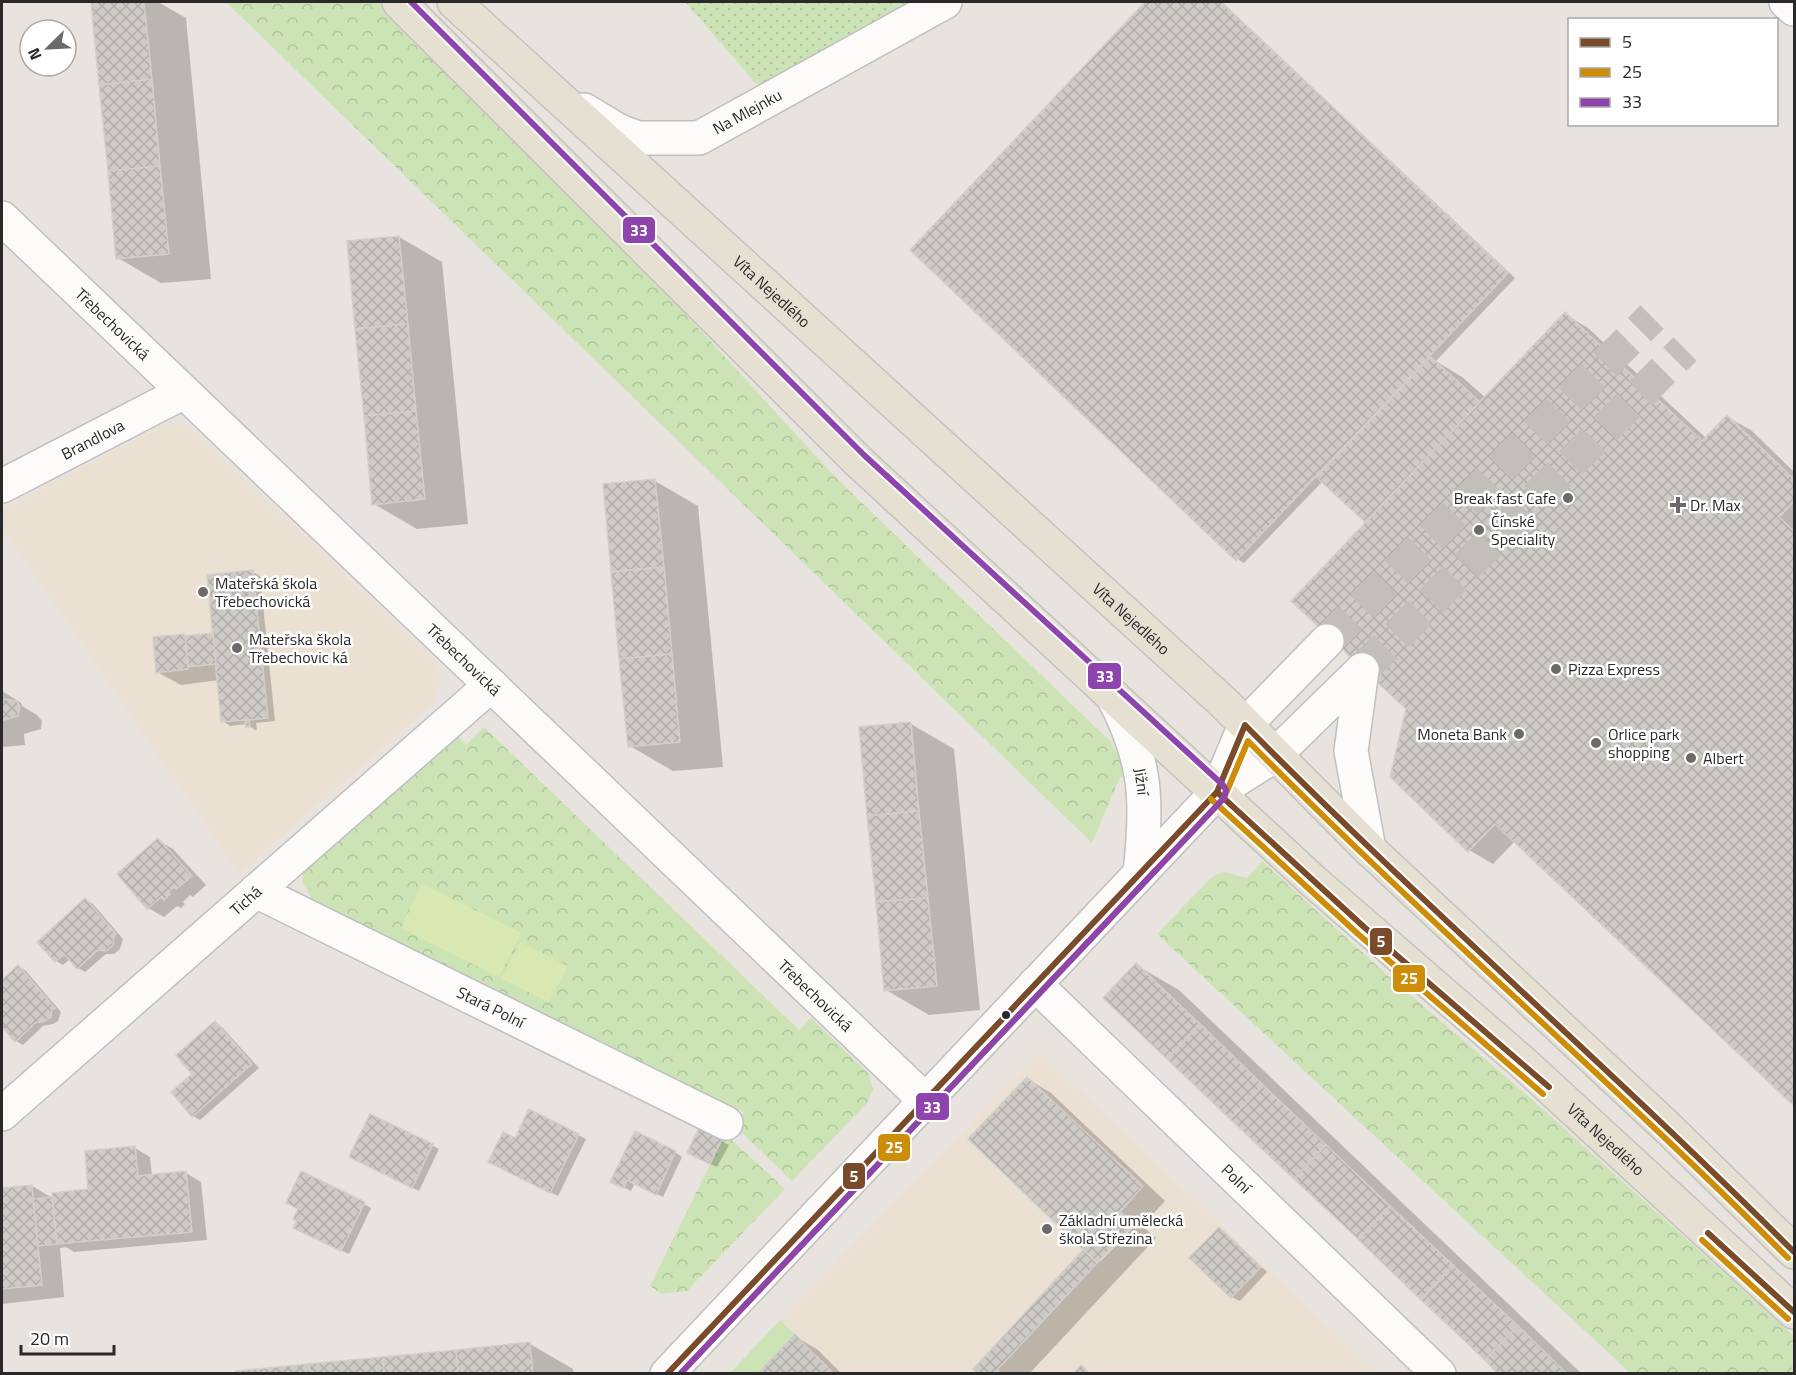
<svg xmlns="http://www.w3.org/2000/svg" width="1796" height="1375" font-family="'Titillium Web',sans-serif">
	<defs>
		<pattern id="park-crowns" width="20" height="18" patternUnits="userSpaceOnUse" patternTransform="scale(1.5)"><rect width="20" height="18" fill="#cce4b5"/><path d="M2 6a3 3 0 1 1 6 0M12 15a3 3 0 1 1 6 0" fill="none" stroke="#afc49c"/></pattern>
		<pattern id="garden-dots" width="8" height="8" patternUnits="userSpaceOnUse" patternTransform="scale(1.5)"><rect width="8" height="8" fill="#cce4b5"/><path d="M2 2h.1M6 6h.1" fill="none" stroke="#afc49c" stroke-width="1.8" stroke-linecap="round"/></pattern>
		<pattern id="building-cross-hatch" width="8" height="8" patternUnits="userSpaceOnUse" patternTransform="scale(1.5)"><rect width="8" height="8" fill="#cecbc7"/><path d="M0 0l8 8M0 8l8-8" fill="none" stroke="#b1aeab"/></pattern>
	</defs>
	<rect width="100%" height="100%" fill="#e8e3de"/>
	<g fill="#ebe1d2">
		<path d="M175,423L192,429L429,656L438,670L440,681L435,700L429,707L239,874L2,527V510L165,424Z"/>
		<path d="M1039,1052L1378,1373L729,1374Z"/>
	</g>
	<path fill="#cce4b5" d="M780,1320L795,1334L757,1373L729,1374Z"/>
	<g fill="url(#park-crowns)">
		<path d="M226,2H379L587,207L837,479L1111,742L1130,778L1120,777L1092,843Z"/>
		<path d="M484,727L799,1030L811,1018L869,1074L873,1090L867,1103L792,1181L739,1130L738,1122L744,1112L313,900L303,883V861L452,730L466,745Z"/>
		<path d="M1262,861L1386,974L1520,1089L1794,1336V1373H1630L1157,934L1210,879C1228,866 1229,875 1247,878Z"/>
		<path d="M725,1134L785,1189L687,1291L662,1294L650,1286Z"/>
	</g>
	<path fill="url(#garden-dots)" d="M685,2H910L759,87Z"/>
	<g fill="#d9e8b3">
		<path d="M422,884L521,933L499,977L401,928Z"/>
		<path d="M520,942L568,966L549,1002L501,978Z"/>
	</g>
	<g fill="#0003" fill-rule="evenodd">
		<path d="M93,2H158L186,18L211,279L161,283L118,258Z"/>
		<path d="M1147,2H1222L1515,278L1436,361L1462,377L1486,398L1565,314L1588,328L1706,438L1727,417L1751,430L1794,472V1104L1515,841L1493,864L1469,850L1407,708L1368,522L1323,481L1244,563L1237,559L912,250Z"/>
		<path d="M399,237L442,262L468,524L417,529L374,504Z"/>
		<path d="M655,481L698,506L723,767L673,771L630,746Z"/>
		<path d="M253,572L260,576L275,721L256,723L257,730H255L247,724L230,726L223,721L219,680L181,685L157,672L155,638L214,635Z"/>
		<path d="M2,691L21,703L22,706L37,715L42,721L41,729L24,734L25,745L2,747Z"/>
		<path d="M911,724L954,749L980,1010L929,1015L886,990Z"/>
		<path d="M158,840L173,849L206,885L193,897L190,895L183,902L185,904L181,908L177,906L164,917L148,908Z"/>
		<path d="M86,900L93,904L123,939L120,949L114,954H106L85,972L78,968L70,959L63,965L56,961Z"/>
		<path d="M1136,965L1179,990L1582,1374H1500Z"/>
		<path d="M19,967L26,971L61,1012L58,1021L53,1024L43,1026L23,1045L16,1041L2,1025V988L4,986L2,982Z"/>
		<path d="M215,1023L222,1027L259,1068L200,1120L193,1116L194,1075Z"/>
		<path d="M1028,1079L1051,1093L1165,1201L1142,1226L1156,1238L1029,1374H980L975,1369L1085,1250ZM1138,1218L1140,1220L1101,1261L1099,1259Z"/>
		<path d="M530,1111L586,1139L558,1196L497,1166L515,1140Z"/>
		<path d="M699,1130L729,1145L717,1167L696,1157Z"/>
		<path d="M432,1145L439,1149L419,1191L358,1161Z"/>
		<path d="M135,1148L150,1157L152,1176L186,1173L201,1182L207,1240L74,1252L66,1247L60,1248L64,1297L2,1304V1189L32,1186L54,1199L90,1190Z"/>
		<path d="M675,1152L682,1157L663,1197L635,1183L631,1191L612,1181Z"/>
		<path d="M364,1204L371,1208L349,1254L302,1232L299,1221Z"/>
		<path d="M1219,1228L1226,1233L1267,1272L1240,1301L1232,1297L1191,1258Z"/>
		<path d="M795,1336L818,1350L842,1374H760Z"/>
		<path d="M530,1344L573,1369L574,1374H227Z"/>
	</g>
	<g fill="url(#building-cross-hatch)" stroke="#d3ceca" stroke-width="1.5">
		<path d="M91,2H144L152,79L99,85Z"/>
		<path d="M1145,2H1221L1508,273L1236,561L910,250Z"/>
		<path d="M152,79L160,166L108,171L99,85Z"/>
		<path d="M160,166L169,254L116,259L108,171Z"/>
		<path d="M399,236L408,324L355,329L347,241Z"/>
		<path d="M1565,312L1702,441L1727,415L1794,479V502L1779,517L1794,531V1106L1495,824L1468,852L1390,777L1406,709L1291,601Z"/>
		<path d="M408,324L416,411L364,416L355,329Z"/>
		<path d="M1431,357L1480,402L1365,522L1316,477Z"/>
		<path d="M416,411L425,499L372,505L364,416Z"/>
		<path d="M655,479L664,567L611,572L603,484Z"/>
		<path d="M664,567L672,654L619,659L611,572Z"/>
		<path d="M253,570L268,718L249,720L250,727H246L245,720L221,722L207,575Z"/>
		<path d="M213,633L216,664L188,667L185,636Z"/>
		<path d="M185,634L188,669L156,673L153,637Z"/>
		<path d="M672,654L680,742L628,747L619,659Z"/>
		<path d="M2,699L16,701L20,706L18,716L2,721Z"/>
		<path d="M911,722L919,811L867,816L859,727Z"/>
		<path d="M919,811L928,898L876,902L867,816Z"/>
		<path d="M158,838L192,876L176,889L175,887L168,892L170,894L164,900L161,897L147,909L117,874Z"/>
		<path d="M85,898L116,934L114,936L113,945L106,951L98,950L77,969L64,954L55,962L37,942Z"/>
		<path d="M928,898L937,986L884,991L876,902Z"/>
		<path d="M1136,963L1200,1024L1167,1059L1103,998Z"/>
		<path d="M18,965L55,1008L52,1010L51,1017L45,1021L35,1023L15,1042L2,1027V980Z"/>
		<path d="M215,1021L252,1064L192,1117L171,1092L192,1074L176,1055Z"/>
		<path d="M1200,1024L1263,1085L1230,1119L1167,1059Z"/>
		<path d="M1027,1077L1143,1186L1120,1212L1134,1224L1097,1263L968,1139Z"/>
		<path d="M1263,1085L1326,1145L1294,1179L1230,1119Z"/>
		<path d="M529,1109L579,1134L550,1193L488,1162L503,1132L515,1138Z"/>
		<path d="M370,1114L433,1144L412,1188L349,1157Z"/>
		<path d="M699,1128L722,1139L710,1164L687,1153Z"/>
		<path d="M635,1131L676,1151L656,1195L627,1180L624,1188L610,1182Z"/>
		<path d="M1326,1145L1390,1206L1358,1239L1294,1179Z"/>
		<path d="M135,1146L138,1176L186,1171L192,1232L57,1244L52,1193L88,1189L85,1151Z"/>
		<path d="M301,1171L365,1202L341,1251L293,1228L297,1221L293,1219L298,1209L286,1203Z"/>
		<path d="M32,1185L42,1285L2,1289V1188Z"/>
		<path d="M52,1197L57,1244L38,1246L33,1199Z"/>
		<path d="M1390,1206L1453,1265L1421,1300L1358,1239Z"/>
		<path d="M1219,1227L1261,1267L1231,1298L1189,1258Z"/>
		<path d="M1083,1250L1097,1263L997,1370L1000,1374H978L973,1369Z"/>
		<path d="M1453,1265L1518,1326L1485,1360L1421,1300Z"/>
		<path d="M1518,1326L1567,1374H1498L1485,1360Z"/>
		<path d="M795,1334L806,1346L834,1374H757Z"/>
		<path d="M530,1342L533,1374H458L456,1350Z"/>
		<path d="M456,1350L458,1374H384L383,1357Z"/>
		<path d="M383,1357L384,1374H310L309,1364Z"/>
		<path d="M309,1364L310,1374H236V1371Z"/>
		<path d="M1081,1365L1090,1374H1073Z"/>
	</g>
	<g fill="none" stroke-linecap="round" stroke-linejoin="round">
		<g stroke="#c2beba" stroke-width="33" stroke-dasharray="33 16" stroke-linecap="butt">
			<path d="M1327,641L1652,317"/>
			<path d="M1362,670L1685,349"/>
		</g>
		<g stroke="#c1bfc0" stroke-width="36">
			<g id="minor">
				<path d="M1786,2L1794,9"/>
				<path id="s1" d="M584,110L619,131L638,138H699L945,2"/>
				<path id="s2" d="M2,218L925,1100"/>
				<path id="s3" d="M2,486L184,392"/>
				<path d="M1362,670L1351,751L1369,849"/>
				<path id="s4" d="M1112,695C1147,760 1148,802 1140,873"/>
				<path d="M1217,792L1245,725L1327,641"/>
				<path id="s5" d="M256,891L726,1123"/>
				<path id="s6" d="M1035,984L1439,1374"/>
				<path id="s7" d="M2,1114L491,685"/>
				<path d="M667,1374L1217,792L1274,756L1362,670"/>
			</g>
		</g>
		<g stroke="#c4c2c0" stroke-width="36">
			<g id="major">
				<path id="s8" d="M399,2L858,461L1313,881L1522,1062L1794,1312"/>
				<path id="s9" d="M454,2L1224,703L1369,849L1670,1130L1794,1252"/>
			</g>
		</g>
		<use href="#minor" stroke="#fcfbfa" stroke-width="33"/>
		<use href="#major" stroke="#e6e0d2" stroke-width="33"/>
		<g stroke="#fff" stroke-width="10">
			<g id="bus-1">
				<path d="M1217,792L1364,927L1549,1087"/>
				<path d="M1708,1233L1794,1312"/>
				<path d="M667,1374L1217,792L1245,725C1423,906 1615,1072 1794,1252"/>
			</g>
		</g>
		<g stroke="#fff" stroke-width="10">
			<g id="bus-2">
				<path d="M1211,799L1358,934L1543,1094"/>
				<path d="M1702,1240L1788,1319"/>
				<path d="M680,1374L1224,798L1248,741C1423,919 1612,1081 1788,1258"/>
			</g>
		</g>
		<g stroke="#fff" stroke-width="10">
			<path id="bus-3" d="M411,2L864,455L1223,785L1226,790L1224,798L680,1374"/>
		</g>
		<use href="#bus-1" stroke="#7a4b2a" stroke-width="6"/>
		<use href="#bus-2" stroke="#ce8d08" stroke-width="6"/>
		<use href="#bus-3" stroke="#8e44ad" stroke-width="6"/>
	</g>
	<g fill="#6c6a68" stroke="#fff" stroke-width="2">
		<circle cx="1568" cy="498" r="6"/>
		<path d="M1675 496h6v6h6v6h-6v6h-6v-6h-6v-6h6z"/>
		<circle cx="1479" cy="530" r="6"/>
		<circle cx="203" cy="592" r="6"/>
		<circle cx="237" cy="648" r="6"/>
		<circle cx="1556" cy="669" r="6"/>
		<circle cx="1519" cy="734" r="6"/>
		<circle cx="1596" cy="743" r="6"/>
		<circle cx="1691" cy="758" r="6"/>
		<circle cx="1047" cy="1229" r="6"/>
	</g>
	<circle fill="#292929" stroke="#fff" stroke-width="2" cx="1006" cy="1015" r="5"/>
	<g text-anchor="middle" stroke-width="5" stroke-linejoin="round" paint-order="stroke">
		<g font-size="16" fill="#292929" stroke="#fff">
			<text dy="6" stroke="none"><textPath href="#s1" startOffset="177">Na Mlejnku</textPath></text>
			<text dy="6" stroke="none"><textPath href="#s9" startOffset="430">Víta Nejedlého</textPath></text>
			<text dy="6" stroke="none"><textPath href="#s2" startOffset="153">Třebechovická</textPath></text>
			<text dy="6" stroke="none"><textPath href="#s3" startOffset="102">Brandlova</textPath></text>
			<text dy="6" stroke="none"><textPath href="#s9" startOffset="916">Víta Nejedlého</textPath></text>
			<text dy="6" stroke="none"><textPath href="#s2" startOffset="639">Třebechovická</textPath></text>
			<text dy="6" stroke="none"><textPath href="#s4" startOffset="92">Jižní</textPath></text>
			<text dy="6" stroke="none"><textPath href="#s7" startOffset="324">Tichá</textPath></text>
			<text dy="6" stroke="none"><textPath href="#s2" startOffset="1125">Třebechovická</textPath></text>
			<text dy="6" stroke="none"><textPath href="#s5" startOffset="262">Stará Polní</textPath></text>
			<text dy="6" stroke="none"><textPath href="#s8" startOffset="1659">Víta Nejedlého</textPath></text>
			<text dy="6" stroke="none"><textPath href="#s6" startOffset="280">Polní</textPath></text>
		</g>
		<g font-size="16" fill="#292929" stroke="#fff" text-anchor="start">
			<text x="1556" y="504" text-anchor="end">Break fast Cafe</text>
			<text x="1690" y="511">Dr. Max</text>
			<text x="1491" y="527">Čínské<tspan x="1491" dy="18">Speciality</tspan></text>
			<text x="215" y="589">Mateřská škola<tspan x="215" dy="18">Třebechovická</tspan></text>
			<text x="249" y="645">Mateřska škola<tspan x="249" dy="18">Třebechovic ká</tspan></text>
			<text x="1568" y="675">Pizza Express</text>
			<text x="1507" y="740" text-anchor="end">Moneta Bank</text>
			<text x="1608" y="740">Orlice park<tspan x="1608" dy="18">shopping</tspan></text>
			<text x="1703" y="764">Albert</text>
			<text x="1059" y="1226">Základní umělecká<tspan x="1059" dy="18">škola Střezina</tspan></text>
		</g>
	</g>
	<g stroke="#fff" stroke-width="2">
		<rect x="622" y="216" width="34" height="28" rx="6" fill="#8e44ad"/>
		<rect x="1087" y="662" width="35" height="28" rx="6" fill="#8e44ad"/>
		<rect x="1369" y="927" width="24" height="29" rx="6" fill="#7a4b2a"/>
		<rect x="1392" y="964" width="34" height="29" rx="6" fill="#ce8d08"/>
		<rect x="915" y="1092" width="35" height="29" rx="6" fill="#8e44ad"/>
		<rect x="877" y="1133" width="34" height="29" rx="6" fill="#ce8d08"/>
		<rect x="842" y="1162" width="24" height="28" rx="6" fill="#7a4b2a"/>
	</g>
	<g font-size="16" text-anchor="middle" font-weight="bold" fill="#fff">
		<text x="639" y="236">33</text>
		<text x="1105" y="682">33</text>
		<text x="1381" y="947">5</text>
		<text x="1409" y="984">25</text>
		<text x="932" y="1113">33</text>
		<text x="894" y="1153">25</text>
		<text x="854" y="1182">5</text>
	</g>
	<rect width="1796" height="1375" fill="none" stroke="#292929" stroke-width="6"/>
	<rect x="1568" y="18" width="210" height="108" fill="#ffffff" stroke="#a9a9a9" stroke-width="1.5"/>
	<rect x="1580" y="38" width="30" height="9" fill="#7a4b2a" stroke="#a9a9a9" stroke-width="1.5"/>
	<text x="1622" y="48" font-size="18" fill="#292929">5</text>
	<rect x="1580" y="68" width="30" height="9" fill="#ce8d08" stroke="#a9a9a9" stroke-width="1.5"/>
	<text x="1622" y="78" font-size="18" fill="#292929">25</text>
	<rect x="1580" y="98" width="30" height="9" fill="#8e44ad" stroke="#a9a9a9" stroke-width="1.5"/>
	<text x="1622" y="108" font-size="18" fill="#292929">33</text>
	<g transform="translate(48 48) rotate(246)"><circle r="28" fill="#ffffff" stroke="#a9a9a9" stroke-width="1.5"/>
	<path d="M0-4.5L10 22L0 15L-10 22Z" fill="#6c6a68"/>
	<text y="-9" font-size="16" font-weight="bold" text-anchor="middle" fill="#292929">N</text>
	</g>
	<path d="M21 1345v9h93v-9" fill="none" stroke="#292929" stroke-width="3"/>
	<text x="30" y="1345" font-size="18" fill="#292929" stroke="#ffffff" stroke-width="4.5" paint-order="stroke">20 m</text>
</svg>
